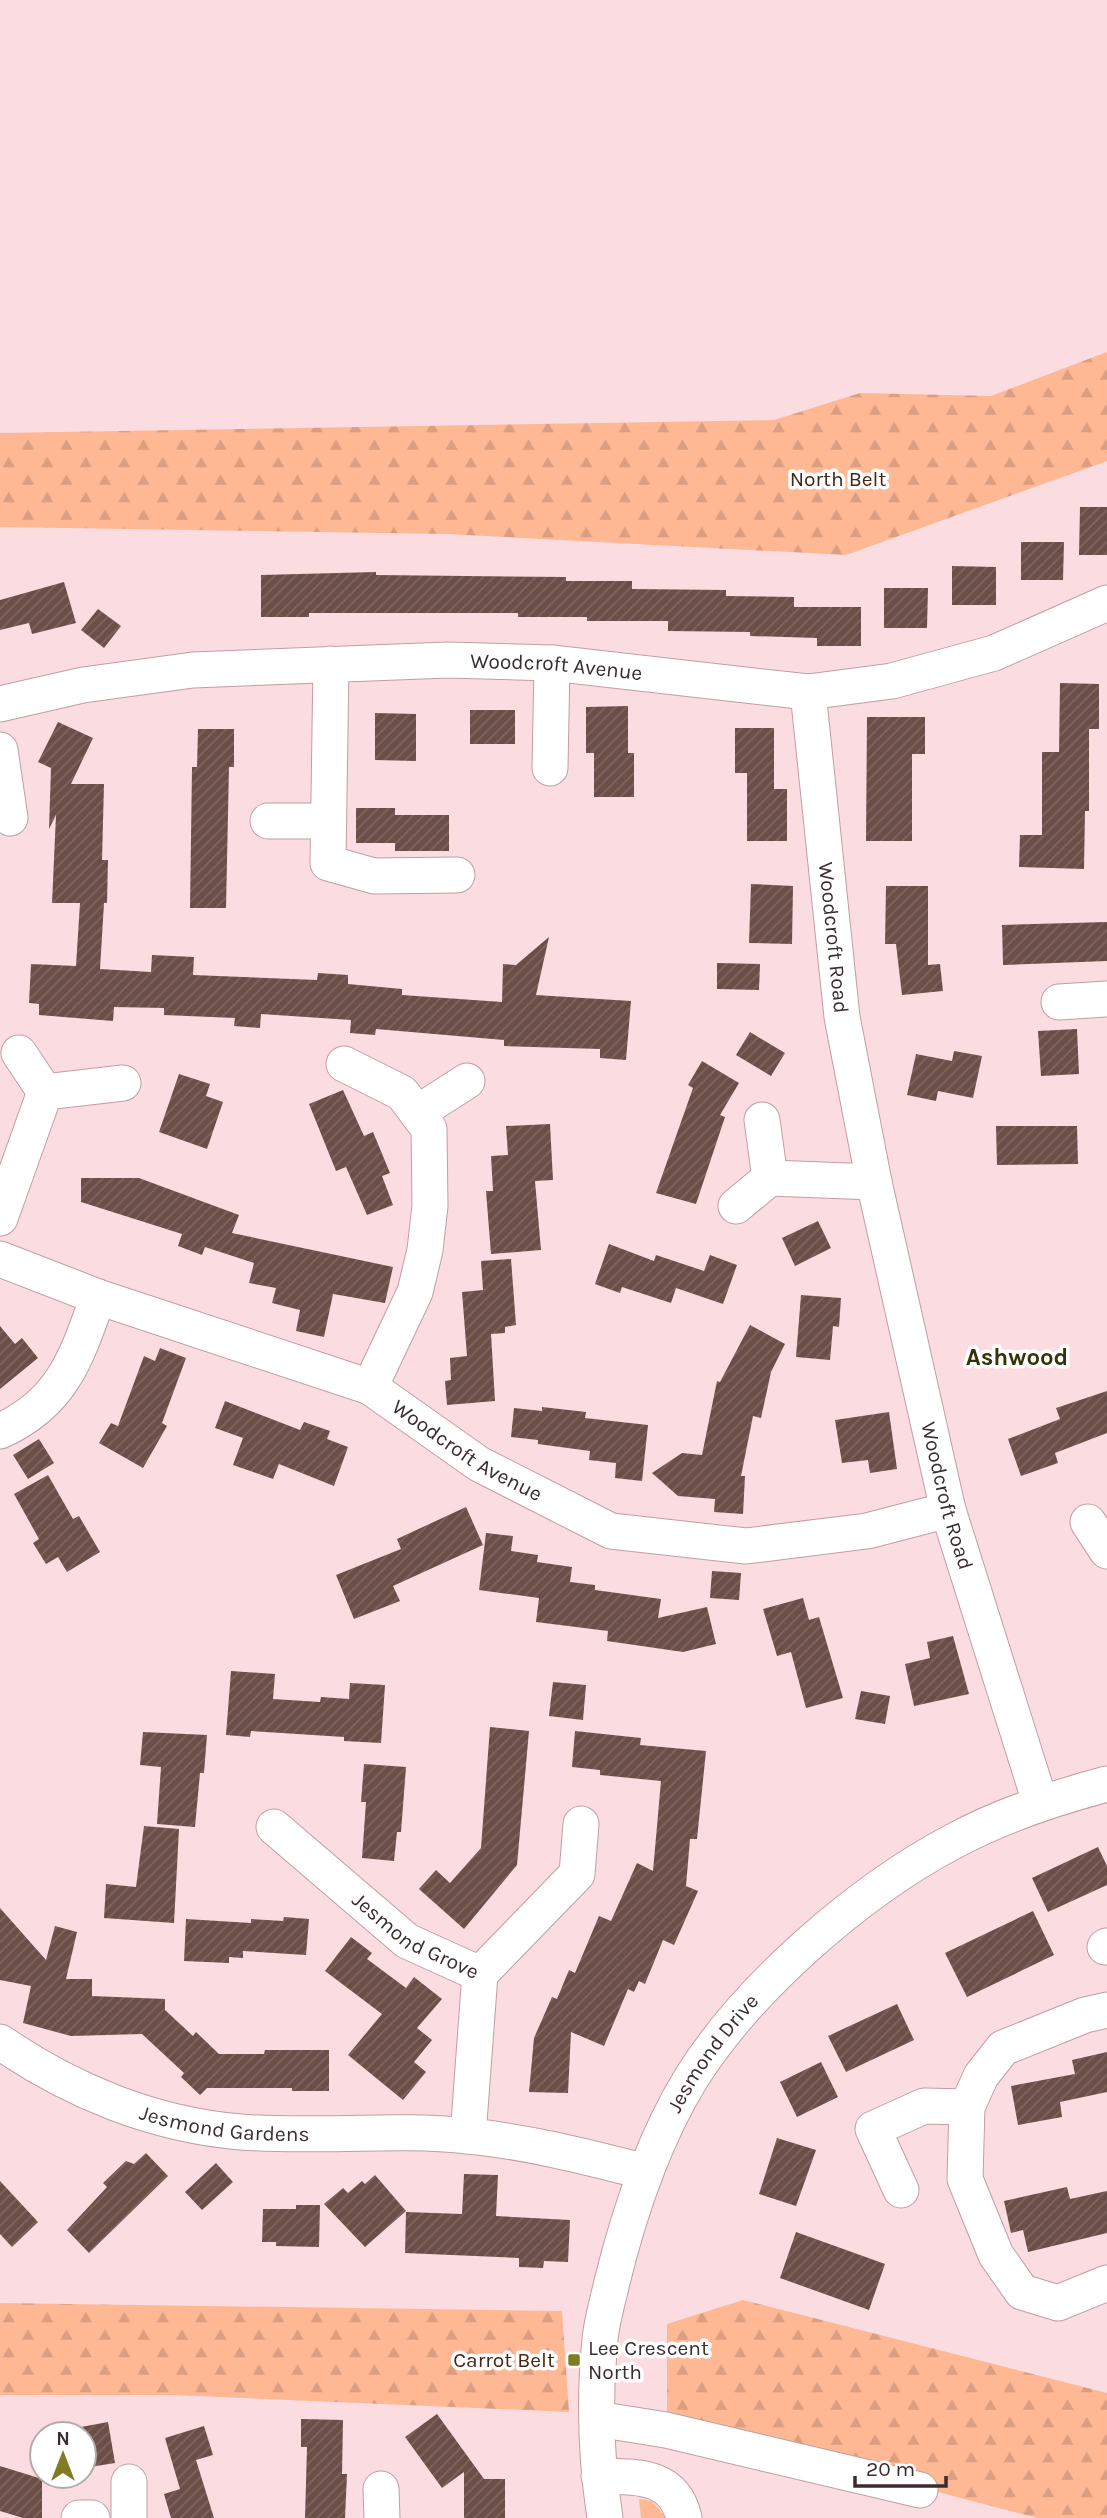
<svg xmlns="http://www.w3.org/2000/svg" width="1107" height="2518" font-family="Karla,sans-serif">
	<defs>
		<pattern id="forest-firs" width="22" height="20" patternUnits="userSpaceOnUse" patternTransform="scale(1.75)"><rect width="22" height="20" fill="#feb894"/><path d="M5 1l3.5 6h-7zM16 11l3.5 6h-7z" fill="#db9e80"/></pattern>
		<pattern id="building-hatch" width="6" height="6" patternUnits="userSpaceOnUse" patternTransform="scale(1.75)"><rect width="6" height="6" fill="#6c4e49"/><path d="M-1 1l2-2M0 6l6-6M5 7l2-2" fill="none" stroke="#7e6561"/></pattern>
	</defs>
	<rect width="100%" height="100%" fill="#fbdde1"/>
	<path fill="#feb894" d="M639,2499L652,2501L667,2518H641Z"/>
	<g fill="url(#forest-firs)">
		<path d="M1107,352V461L846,555L447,534L0,527V433L774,420L860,393L991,396Z"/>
		<path d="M743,2300L1107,2393V2518H1037L667,2421V2324Z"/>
		<path d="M0,2303L562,2311L569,2412L174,2395H0Z"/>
	</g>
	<g fill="url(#building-hatch)">
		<path d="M1080,507H1107V555H1079Z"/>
		<path d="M1021,542H1064L1063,580H1021Z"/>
		<path d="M952,566L996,567V605H952Z"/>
		<path d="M376,572V575L566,577V581H632V589L726,590V596L794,597V607H861V646H817V638L750,636V632L668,631V621H587V617H518V613H309V617H261V575Z"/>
		<path d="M64,582L76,623L32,634L29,623L0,630V600Z"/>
		<path d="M884,588H928L927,628H884Z"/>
		<path d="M98,609L121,626L104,648L81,630Z"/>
		<path d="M1060,683L1099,684V729H1089V811H1085L1084,869L1019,867L1020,835H1042V752H1059Z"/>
		<path d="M628,706V753H634V797H594V753H586V707Z"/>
		<rect x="470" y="710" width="45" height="34"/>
		<path d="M375,713L416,714V761L375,760Z"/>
		<path d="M867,717H925V754H912V841H866Z"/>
		<path d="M58,722L93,738L71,784H104L102,860H108L107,903H104L100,969L151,972L152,955L194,957L193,975L317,980L318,973L348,975V984L402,989V995L502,1002L503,964L516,965L549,937L536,995L631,1001L626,1060L600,1058V1049L504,1046V1040L376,1029L375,1035L350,1033L351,1020L261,1014L260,1028L234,1026L235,1018L164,1015V1008L114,1007L113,1021L39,1015V1004L29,1003L31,964L76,966L80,903H52L56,815L49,829L51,768L38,762Z"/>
		<path d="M735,728H774V789H787V841H747V773H735Z"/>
		<path d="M198,729H234V767H229L226,908H190L192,767H197Z"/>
		<path d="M356,808H395V815H449V851H395V843H356Z"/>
		<path d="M751,884L793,886L792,944L749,943Z"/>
		<path d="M886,886H928V965L940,964L943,991L902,995L896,944H885Z"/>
		<path d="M1107,922V961L1003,965L1002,925Z"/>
		<path d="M717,963L760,964L759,990L717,989Z"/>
		<path d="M1077,1029L1079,1074L1041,1076L1038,1031Z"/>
		<path d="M750,1032L785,1053L771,1076L736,1055Z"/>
		<path d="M954,1051L982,1056L973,1098L938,1091L936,1101L907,1095L916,1054L952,1061Z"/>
		<path d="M702,1061L739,1083L720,1115L725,1117L696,1204L656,1193L693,1088L688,1085Z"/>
		<path d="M179,1074L210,1084L206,1096L223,1102L207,1149L159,1132Z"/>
		<path d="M343,1090L364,1136L373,1132L390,1173L382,1176L393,1205L367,1215L346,1167L336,1171L309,1104Z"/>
		<path d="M550,1124L553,1180L535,1181L541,1250L491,1254L486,1191H493L491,1156L508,1155L506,1126Z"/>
		<path d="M996,1126H1077L1078,1164L997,1165Z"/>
		<path d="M81,1178H139L239,1215L232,1233L393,1267L385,1303L333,1294L324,1337L296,1331L300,1310L272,1303L276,1288L249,1283L254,1263L205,1247L202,1255L178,1246L182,1234L81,1202Z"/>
		<path d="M818,1221L831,1248L795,1266L782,1238Z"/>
		<path d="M609,1244L654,1261L656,1255L704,1271L710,1255L737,1265L723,1304L676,1288L671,1303L622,1287L620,1293L595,1284Z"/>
		<path d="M511,1259L516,1325L505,1327V1333L491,1334L495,1401L447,1405L445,1381L451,1380L450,1358L467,1356L462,1292L483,1290L481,1261Z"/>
		<path d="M801,1295L841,1298L839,1327L833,1326L830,1360L796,1357Z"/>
		<path d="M750,1325L785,1344L771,1372L761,1418L753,1416L741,1476H745L743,1514L714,1512L715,1499L678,1496L652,1473L682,1453L702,1455L717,1381L720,1382Z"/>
		<path d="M0,1326L15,1344L22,1338L38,1358L0,1389Z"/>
		<path d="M160,1348L186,1358L162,1423L167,1426L143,1468L99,1443L111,1423L118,1426L144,1356L155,1361Z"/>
		<path d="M1107,1391V1433L1055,1453L1058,1463L1021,1476L1008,1439L1060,1419L1056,1408Z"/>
		<path d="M225,1401L300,1430L304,1422L330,1431L327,1439L348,1447L334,1486L279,1464L273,1479L233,1465L243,1438L215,1428Z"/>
		<path d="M542,1407L586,1412L585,1418L648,1425L642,1481L615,1478L616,1463L589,1460L590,1451L538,1444V1440L511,1437L514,1408L542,1411Z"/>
		<path d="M889,1412L897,1469L870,1473L868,1460L842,1463L835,1420Z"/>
		<path d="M39,1439L54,1463L28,1479L13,1455Z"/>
		<path d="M48,1475L73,1519L79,1516L100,1552L67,1572L58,1557L46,1564L33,1543L39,1539L14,1494Z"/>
		<path d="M466,1507L483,1545L393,1586L400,1601L354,1619L336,1575L401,1549L397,1539Z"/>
		<path d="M486,1533L513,1536L511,1551L538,1555L537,1562L572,1567L570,1582L595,1585V1590L661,1599L658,1618L707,1607L716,1644L683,1652L607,1641L608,1631L536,1622L539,1598L479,1590Z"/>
		<path d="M712,1571L741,1573L739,1600L710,1598Z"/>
		<path d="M803,1598L809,1620L819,1617L843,1698L806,1708L791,1652L777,1656L763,1609Z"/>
		<path d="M953,1636L969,1694L914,1706L905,1664L930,1658L927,1642Z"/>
		<path d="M231,1671L275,1674L273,1699L320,1702L321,1697L349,1699L350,1683L385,1685L381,1743L344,1741V1737L251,1731L250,1737L226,1735Z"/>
		<path d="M553,1682L586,1685L583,1720L549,1716Z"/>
		<path d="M861,1691L890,1696L885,1724L855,1719Z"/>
		<path d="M490,1727L529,1731L517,1865L464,1929L419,1889L436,1870L450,1883L481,1848Z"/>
		<path d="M575,1731L641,1738L640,1745L706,1751L697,1839H690L686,1886L698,1891L674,1945L663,1940L645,1984L639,1981L634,1992L628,1989L604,2046L571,2032L568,2093L529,2092L534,2038L552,1997L557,1999L569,1970L575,1973L599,1916L611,1921L637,1863L653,1871L661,1781L600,1775V1770L572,1767Z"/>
		<path d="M143,1732L207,1735L204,1773H200L195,1827L157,1824L161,1767L140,1765Z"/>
		<path d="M364,1764L406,1767L401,1832H397L394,1861L362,1858L366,1802H361Z"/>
		<path d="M144,1826L179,1829L174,1923L104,1918L106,1884L136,1887Z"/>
		<path d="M1098,1847L1107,1866V1885L1048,1912L1032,1878Z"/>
		<path d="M0,1908L46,1960L55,1926L77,1932L66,1979H92V1996L165,1999V2010L193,2036L196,2032L219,2054H264L265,2050H329V2091H292V2088H207L200,2095L181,2077L184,2073L142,2034L71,2036L23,2023L31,1986L0,1980Z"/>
		<path d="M1033,1911L1054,1955L967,1997L945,1953Z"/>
		<path d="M284,1917L309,1919L306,1955L243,1951V1958L229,1957V1963L184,1961L186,1919L251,1923V1919L283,1921Z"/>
		<path d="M351,1937L372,1953L367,1959L406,1988L414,1977L442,1999L417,2028L432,2040L414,2062L426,2072L403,2100L348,2055L382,2014L325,1971Z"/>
		<path d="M897,2004L914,2040L846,2072L828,2036Z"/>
		<path d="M1107,2052V2092L1060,2102L1062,2117L1018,2125L1011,2086L1075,2074L1072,2060Z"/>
		<path d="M821,2062L838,2097L797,2117L780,2082Z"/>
		<path d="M777,2138L816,2150L796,2206L759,2194Z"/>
		<path d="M146,2153L168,2176L89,2253L67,2230L107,2187L103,2183L126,2161L134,2164Z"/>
		<path d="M216,2163L233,2182L202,2210L185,2192Z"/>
		<path d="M464,2174L498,2175L496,2216L570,2220L568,2262L544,2261L543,2268L519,2267V2258L405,2253L406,2212L462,2214Z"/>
		<path d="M375,2175L406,2211L365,2247L324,2204L343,2188L348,2193L362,2181L365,2184Z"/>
		<path d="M0,2181L38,2222L12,2247L0,2234Z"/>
		<path d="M1067,2187L1070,2199L1107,2191V2233L1028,2252L1023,2230L1011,2233L1004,2201Z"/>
		<path d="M296,2205H320L319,2247L276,2246V2242H262L263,2209H296Z"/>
		<path d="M796,2232L885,2264L869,2310L780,2278Z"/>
		<path d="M437,2414L484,2479H505V2518H464V2472L442,2488L405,2437Z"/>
		<path d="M301,2419L343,2420L342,2474H347L345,2518H305L307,2447H301Z"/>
		<path d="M108,2422L115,2463L84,2468V2434H42V2459L38,2435Z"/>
		<path d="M204,2426L213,2455L196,2460L214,2518H171L164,2494L180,2489L165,2438Z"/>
		<path d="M0,2466L42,2479V2518H23L0,2511Z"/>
	</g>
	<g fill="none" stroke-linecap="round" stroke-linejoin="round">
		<g stroke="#c19ea3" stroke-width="37">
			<g id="minor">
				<path d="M331,664L328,863L374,876L457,875"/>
				<path id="s1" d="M808,692L842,1017L874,1182L948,1510L1040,1802"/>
				<path id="s2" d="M0,704L83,685L193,670L448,660L552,663L808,692L892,681L994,653L1107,603"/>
				<path d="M0,750L10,818"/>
				<path d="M550,768L552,663"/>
				<path d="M268,821H328"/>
				<path d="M1059,1002L1107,999"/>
				<path d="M19,1053L45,1092"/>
				<path d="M344,1064L402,1093L429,1129L430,1206L425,1250L415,1292L370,1387"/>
				<path d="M417,1113L467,1081"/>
				<path d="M770,1178L874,1182"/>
				<path d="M736,1206L770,1178L762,1120"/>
				<path d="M0,1218L45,1092L123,1083"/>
				<path id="s3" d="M0,1259L98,1297L370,1387L479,1464L611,1531L746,1546L867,1531L948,1510"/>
				<path d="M0,1431C63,1403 77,1356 98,1297"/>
				<path d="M1088,1522L1107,1551"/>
				<path id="s4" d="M274,1827L407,1941L480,1974L577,1874L581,1824"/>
				<path d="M1105,1947L1107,1946"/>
				<path d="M1107,2010L1085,2015L1003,2048L981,2076L967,2107L965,2179L996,2255L1022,2292L1058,2303L1107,2283"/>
				<path id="s5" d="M0,2042C71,2091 154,2125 241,2132C316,2138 393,2128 469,2136C529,2142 587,2157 646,2172"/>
				<path d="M468,2136L480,1974"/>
				<path d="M901,2190L873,2129L924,2106L967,2107"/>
				<path d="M597,2419L666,2430L920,2490"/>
				<path d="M599,2476C636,2477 674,2474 684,2518"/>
				<path d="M129,2482V2518"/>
				<path d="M381,2489L382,2518"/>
				<path d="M79,2518H92"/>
				<path id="s6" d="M605,2518C596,2459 594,2398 600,2339C602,2320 608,2300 612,2282C629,2213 653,2141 690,2080C747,1988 859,1891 954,1841C1002,1815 1054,1798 1107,1784"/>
			</g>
		</g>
		<use href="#minor" stroke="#fff" stroke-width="35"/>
	</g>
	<rect fill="#7e7d25" stroke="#fff" stroke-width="2.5" x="567" y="2353" width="14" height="14" rx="3.5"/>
	<g text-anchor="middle" stroke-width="7" stroke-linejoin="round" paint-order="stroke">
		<g font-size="21" fill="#462512" stroke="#fff">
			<text x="838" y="486">North Belt</text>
			<text x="504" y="2367">Carrot Belt</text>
		</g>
		<g font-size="21" fill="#3b2d2f" stroke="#fff">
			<text dy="7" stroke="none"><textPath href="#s2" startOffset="560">Woodcroft Avenue</textPath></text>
			<text dy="7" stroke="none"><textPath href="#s1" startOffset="247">Woodcroft Road</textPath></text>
			<text dy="7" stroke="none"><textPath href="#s3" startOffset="508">Woodcroft Avenue</textPath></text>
			<text dy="7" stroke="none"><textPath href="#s1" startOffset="817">Woodcroft Road</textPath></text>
			<text dy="7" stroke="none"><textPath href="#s4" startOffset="180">Jesmond Grove</textPath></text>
			<text dy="7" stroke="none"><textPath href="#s6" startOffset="490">Jesmond Drive</textPath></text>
			<text dy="7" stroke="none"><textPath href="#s5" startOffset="243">Jesmond Gardens</textPath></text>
		</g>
		<g font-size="21" fill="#3b2d2f" stroke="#fff" text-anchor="start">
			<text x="588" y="2355">Lee Crescent<tspan x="588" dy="24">North</tspan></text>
		</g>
		<g font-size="24" font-weight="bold" fill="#343308" stroke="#fff">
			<text x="1017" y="1365">Ashwood</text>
		</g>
	</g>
	<g transform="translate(63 2455)"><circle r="33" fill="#ffffff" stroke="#b1abac" stroke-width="2"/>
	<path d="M0-5L12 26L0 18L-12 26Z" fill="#7e7d25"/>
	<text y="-10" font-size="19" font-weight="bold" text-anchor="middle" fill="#3b2d2f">N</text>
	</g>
	<path d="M855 2476v10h91v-10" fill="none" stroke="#3b2d2f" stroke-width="3.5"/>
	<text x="866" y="2476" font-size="21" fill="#3b2d2f" stroke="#ffffff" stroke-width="5" paint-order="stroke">20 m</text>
</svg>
